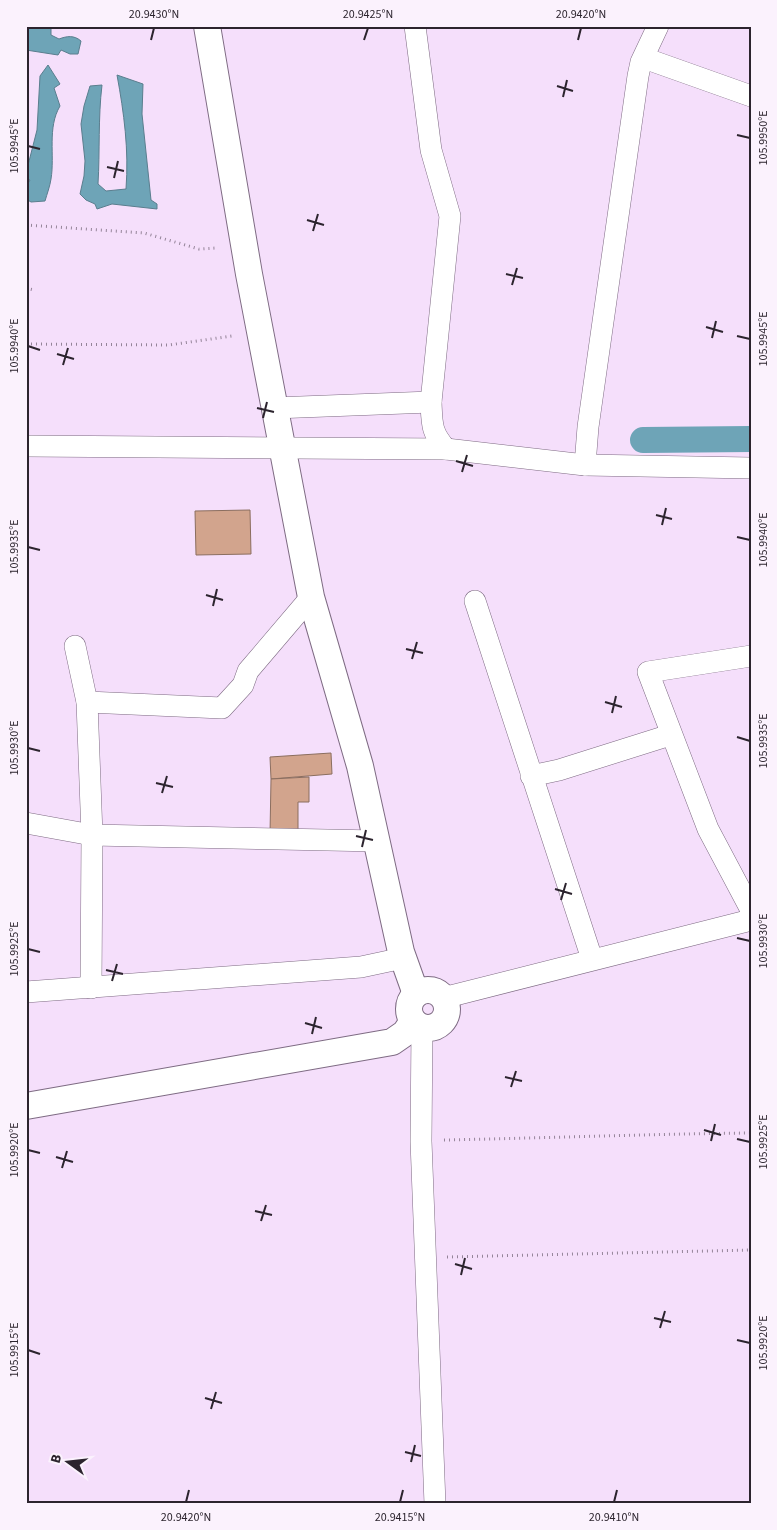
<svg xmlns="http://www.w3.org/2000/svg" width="777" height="1530" font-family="'Source Sans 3',sans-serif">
	<rect width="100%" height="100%" fill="#f5dffb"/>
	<g fill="#6ea4b7" stroke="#5a7e8e">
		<path d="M27,26H51V35L59,39C67,36 74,35 81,41L78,54H70L61,50L58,55L26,50Z"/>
		<path d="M48,65L60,84L54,88L60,106C47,128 55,155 51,179C50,186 47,194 45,201L31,202L26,199V187L30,180L26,178V173L37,130L40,76Z"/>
		<path d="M117,75L143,84L142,114L151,200L157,204V209L112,204L97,209L95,204L86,200L80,194L84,176L85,161L81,124L84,106L90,86L102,85C98,118 100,151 98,184L106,191L126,189C129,150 124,113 117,75Z"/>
	</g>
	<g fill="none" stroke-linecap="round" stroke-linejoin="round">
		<path stroke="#6ea4b7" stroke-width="26" d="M643,440L751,439"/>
	</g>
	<g fill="#d2a48d" stroke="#8b6e5f">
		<path d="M250,510L251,554L196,555L195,511Z"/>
		<path d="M331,753L332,774L271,779L270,757Z"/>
		<path d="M309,777V802H298V834H270L271,779Z"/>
	</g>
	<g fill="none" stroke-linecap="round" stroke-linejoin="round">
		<g stroke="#7e6b83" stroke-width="22">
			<g id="minor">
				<path d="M415,26L431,150L450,216L431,402C432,424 431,432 446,449"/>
				<path d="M644,58L751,96"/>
				<path d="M274,408L431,402"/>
				<path d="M26,446L446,449L585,465L751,468"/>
				<path d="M585,465L588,427L638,76L641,62L658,26"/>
				<path d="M475,601L592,959"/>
				<path d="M75,646L87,702L92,835L91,988"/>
				<path d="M751,656L648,672L708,829L751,910"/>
				<path d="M87,702L222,708L243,685L248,671L311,597"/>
				<path d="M531,776L559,770L670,735"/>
				<path d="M26,823L92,835L377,841"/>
				<path d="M26,992L361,967L403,958"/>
				<path d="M443,998L751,920"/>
				<path d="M422,1027L421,1141L435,1504"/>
			</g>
		</g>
		<g stroke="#7e6b83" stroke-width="28">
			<g id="tertiary">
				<path d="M207,26L249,274L311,597L360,766L401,952L416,994"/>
				<circle cx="428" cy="1009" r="19"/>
				<path d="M26,1106L392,1042L405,1033L413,1021"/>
			</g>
		</g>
		<g stroke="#948498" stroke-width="3" stroke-dasharray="1 4" stroke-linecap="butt">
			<path d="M26,225L144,233L199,249L216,248"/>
			<path d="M26,288L34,290"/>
			<path d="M26,344L169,345L232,336"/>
			<path d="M444,1140C547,1138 649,1134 751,1133"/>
			<path d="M447,1257L751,1250"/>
		</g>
		<use href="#minor" stroke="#fff" stroke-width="21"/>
		<use href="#tertiary" stroke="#fff" stroke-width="26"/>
	</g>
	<path fill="none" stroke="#2c242e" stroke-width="2" d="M151,40L154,28M364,40L368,28M578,40L581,28M557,86L573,91M563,97L567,80M737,135L750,138M28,146L40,149M107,167L124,171M114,178L118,161M307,220L324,225M313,231L318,214M506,274L523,278M512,285L517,268M706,327L723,332M737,336L750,339M712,338L716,321M28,346L40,350M57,354L74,359M63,365L68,348M257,408L274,412M263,418L267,402M456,461L473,466M462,472L467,455M656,515L672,519M662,525L666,508M737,537L750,540M28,547L40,550M206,595L223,600M213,606L217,589M406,649L423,653M412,659L417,642M605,702L622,707M612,713L616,696M737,737L750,741M28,748L40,751M156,783L173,787M162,793L167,776M356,836L373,840M362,847L366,830M555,889L572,894M561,900L566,883M737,938L750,941M28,949L40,952M106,970L123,974M112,981L117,964M305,1023L322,1028M312,1034L316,1017M505,1077L522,1081M511,1087L516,1071M704,1130L721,1135M737,1139L750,1142M711,1141L715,1124M28,1150L40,1153M56,1157L73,1162M62,1168L67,1151M255,1211L272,1215M261,1221L266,1205M455,1264L472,1269M461,1275L465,1258M654,1318L671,1322M660,1328L665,1311M737,1340L750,1343M28,1350L40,1354M205,1398L222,1403M211,1409L216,1392M405,1452L421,1456M411,1462L415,1445M186,1502L189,1490M400,1502L403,1490M614,1502L617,1490"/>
	<rect width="777" height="1530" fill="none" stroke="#fbf2fd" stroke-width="55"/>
	<g transform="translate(68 1462) rotate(285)" stroke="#fbf2fd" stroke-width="4" paint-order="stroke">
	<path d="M0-4L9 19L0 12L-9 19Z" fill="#2c242e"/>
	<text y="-8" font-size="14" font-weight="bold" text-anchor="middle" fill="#2c242e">B</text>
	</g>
	<rect x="28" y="28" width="722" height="1474" fill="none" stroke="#2c242e" stroke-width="2"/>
	<g font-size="12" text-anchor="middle" fill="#2c242e">
		<text x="154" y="18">20.9430°N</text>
		<text x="368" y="18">20.9425°N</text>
		<text x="581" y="18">20.9420°N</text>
		<text transform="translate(763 138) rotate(-90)" y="4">105.9950°E</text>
		<text transform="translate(14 146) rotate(-90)" y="4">105.9945°E</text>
		<text transform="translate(763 339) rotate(-90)" y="4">105.9945°E</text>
		<text transform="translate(14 346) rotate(-90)" y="4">105.9940°E</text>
		<text transform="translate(763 540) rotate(-90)" y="4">105.9940°E</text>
		<text transform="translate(14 547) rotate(-90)" y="4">105.9935°E</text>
		<text transform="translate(763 741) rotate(-90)" y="4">105.9935°E</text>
		<text transform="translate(14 748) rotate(-90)" y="4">105.9930°E</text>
		<text transform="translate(763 941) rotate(-90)" y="4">105.9930°E</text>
		<text transform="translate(14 949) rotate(-90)" y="4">105.9925°E</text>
		<text transform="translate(763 1142) rotate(-90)" y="4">105.9925°E</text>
		<text transform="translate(14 1150) rotate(-90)" y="4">105.9920°E</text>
		<text transform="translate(763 1343) rotate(-90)" y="4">105.9920°E</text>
		<text transform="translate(14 1350) rotate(-90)" y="4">105.9915°E</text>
		<text x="186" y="1521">20.9420°N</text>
		<text x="400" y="1521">20.9415°N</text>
		<text x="614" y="1521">20.9410°N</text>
	</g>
</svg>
